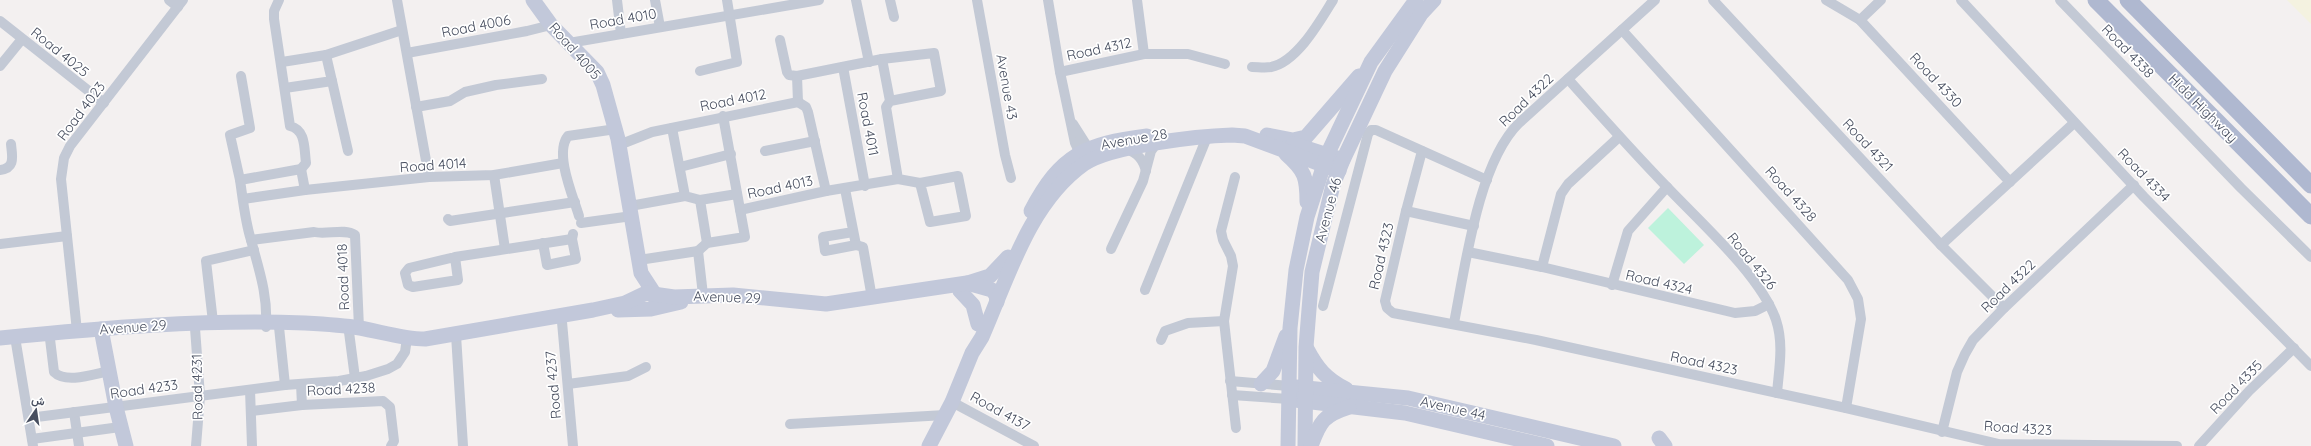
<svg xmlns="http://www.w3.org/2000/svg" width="2311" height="446" font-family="Quicksand,Vazirmatn,sans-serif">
	<rect width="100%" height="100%" fill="#f3f0f0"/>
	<path fill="#bdf2dc" d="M1668,208L1704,245L1684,264L1648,228Z"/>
	<path fill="#f4f2e0" d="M2287,0H2311V24Z"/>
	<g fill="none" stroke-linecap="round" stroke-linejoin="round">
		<g stroke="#c3c9d5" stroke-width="10">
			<path d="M169,0L178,7"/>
			<path d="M397,0L429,177"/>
			<path d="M617,0L621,34"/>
			<path d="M655,0L660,27"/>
			<path d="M856,0L869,62"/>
			<path d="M890,0L894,17"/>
			<path d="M977,0L1005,155L1011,178"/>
			<path d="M1048,0L1060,72L1075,143L1082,158"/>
			<path d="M1137,0L1144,54"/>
			<path d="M1713,0L1941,245L2004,308"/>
			<path d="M1826,0L1860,20L2010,182"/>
			<path d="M1961,0L2144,197L2311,366"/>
			<path d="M2060,0L2241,188L2311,257"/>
			<path d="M1860,20L1881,0"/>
			<path d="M0,21L104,103"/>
			<path d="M1622,30L1848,280L1858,299L1861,319L1846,408"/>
			<path d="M780,40L787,72L789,75L797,76L798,102"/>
			<path d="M569,43L819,0"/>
			<path d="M407,53L527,31L551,25"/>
			<path d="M326,55L402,30"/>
			<path d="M282,62L326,55L332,81L285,88"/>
			<path d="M0,66L22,39"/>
			<path d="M843,67L865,186"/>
			<path d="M1252,67C1258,67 1265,68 1271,67C1297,62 1320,21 1333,0"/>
			<path d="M700,71L737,62L727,0"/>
			<path d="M1060,72L1144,54H1188L1225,64"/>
			<path d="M797,76L882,59"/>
			<path d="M1568,79C1601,116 1633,152 1667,187C1700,222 1761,276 1776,320C1784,344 1779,369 1777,393"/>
			<path d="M332,81L348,151"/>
			<path d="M890,101L941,91L934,53L882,59L890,101L886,107L898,179L920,183"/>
			<path d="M798,102L806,107L808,112L826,191"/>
			<path d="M416,107L450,101L465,92L496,85L542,79"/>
			<path d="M1073,124L1092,154"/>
			<path d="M672,128L685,196L700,200"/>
			<path d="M619,145L652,132L798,102"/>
			<path d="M1127,149C1138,154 1143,159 1146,171"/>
			<path d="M765,151L815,141"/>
			<path d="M1422,151L1406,211L1385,301L1387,308L1393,313L1536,340L1846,408L1999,444L2177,446"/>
			<path d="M680,167L731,154"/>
			<path d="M0,170C16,168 12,156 11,144"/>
			<path d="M494,175L505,249"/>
			<path d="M958,176L966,216L930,222L920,183Z"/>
			<path d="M1235,177L1221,231L1223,240L1231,256L1233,266L1224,321L1236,428"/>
			<path d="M240,180L230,135L250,128L241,76"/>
			<path d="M845,189L856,245L825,251L823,237L853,232"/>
			<path d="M305,190L429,177L494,175L563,163"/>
			<path d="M243,199L305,190L301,169"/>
			<path d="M630,206L685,196"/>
			<path d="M740,210L826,191L898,179"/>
			<path d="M1406,211L1474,226"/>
			<path d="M579,216C573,196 554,153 568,136L616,129"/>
			<path d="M448,219L450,221L463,219L575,202"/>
			<path d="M581,223L632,216"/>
			<path d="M251,240L314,232C327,235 344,228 355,235L359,328"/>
			<path d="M543,243L547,265L576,259L572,239L573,234"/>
			<path d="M707,243L700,200L737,194"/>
			<path d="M0,244L67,236"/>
			<path d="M856,245L863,247L872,298"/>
			<path d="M1941,245L2074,123"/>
			<path d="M1111,249L1143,181L1151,151L1156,144"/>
			<path d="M698,251L703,295"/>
			<path d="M1468,252L1542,267L1735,313L1755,311L1769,304"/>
			<path d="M455,257L458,280L413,287L408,285L405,273L409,268L455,257L572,239"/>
			<path d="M639,260L698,251L707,243L745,237L723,116"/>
			<path d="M1542,267L1561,194L1568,184L1619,137"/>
			<path d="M1612,285L1628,231L1667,187"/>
			<path d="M1145,290L1207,137"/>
			<path d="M1323,306L1368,134L1371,130H1376L1487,180"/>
			<path d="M213,322L206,261L254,250"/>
			<path d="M562,322L573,446"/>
			<path d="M1454,323C1465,268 1478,163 1519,123L1655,0"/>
			<path d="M266,327C268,295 259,270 251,240C245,221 243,200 240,180L301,169L306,163C304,148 306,130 290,126L274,19V11L279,0"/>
			<path d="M279,327L285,385"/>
			<path d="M195,328L200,396L196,446"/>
			<path d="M77,331L61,179L64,158L70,146L183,0"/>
			<path d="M349,332L355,378"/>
			<path d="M456,335L463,446"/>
			<path d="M50,339L54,372C66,384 94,374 109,371"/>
			<path d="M1161,340L1165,331L1188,323L1224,321"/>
			<path d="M16,343L33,446"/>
			<path d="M1230,381L1289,386"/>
			<path d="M301,384L302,405"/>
			<path d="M568,384L628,376L646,367"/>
			<path d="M250,390L252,446"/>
			<path d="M1232,395L1289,399"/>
			<path d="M952,402L1034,446"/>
			<path d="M252,411L302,405L383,401L390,407L394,441L391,446"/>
			<path d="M74,412L79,446"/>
			<path d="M29,418L285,385L339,381L366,376L388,369L397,364L405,352L407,338"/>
			<path d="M790,424L945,415"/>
			<path d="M1942,432L1957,372L1965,354L1973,340L2004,308L2134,185"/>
			<path d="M32,439L120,427"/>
			<path d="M2199,446L2249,391L2294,348"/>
		</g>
		<g stroke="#c2c8da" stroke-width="15">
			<path d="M533,0L551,25L597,72L603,85L618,139L641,273L654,293L656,301"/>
			<path d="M1267,135L1293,140L1306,137L1359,76"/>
			<path d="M1293,144L1343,160"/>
			<path d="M1286,154C1305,171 1307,177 1307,202"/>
			<path d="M1031,211C1061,154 1085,144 1147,136"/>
			<path d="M968,283L990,276L1008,257"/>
			<path d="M960,291L973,305L978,324"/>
			<path d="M618,310L651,309L681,302"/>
			<path d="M101,329L116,407L126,446"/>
			<path d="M0,338C101,328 204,319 305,323C324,324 342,325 360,328C382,332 403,339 425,339L593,310L625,303L646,293L674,297L733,295L826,304L967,283L992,290L996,295L997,302"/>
			<path d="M1307,349C1317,368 1326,379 1346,389"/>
			<path d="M1261,384L1273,371L1286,336"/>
			<path d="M1296,387L1408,398L1614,446"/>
			<path d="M1295,400L1405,413L1547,446"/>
			<path d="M1659,438L1665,446"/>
			<path d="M929,446L952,402L972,353L982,337C1008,278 1029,203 1084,164C1110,146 1198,136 1232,135L1245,136L1339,171"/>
			<path d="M1288,446L1290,328L1296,270L1307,217L1327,155L1371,62L1416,0"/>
			<path d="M1305,446L1306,347L1312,272L1333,185L1343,160L1385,71L1421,14L1434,0"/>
			<path d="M1311,446C1320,421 1324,415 1349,407"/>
		</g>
		<g stroke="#afb8d0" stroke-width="17">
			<path d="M2096,0L2311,216"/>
			<path d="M2128,0L2311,185"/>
		</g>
	</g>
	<g text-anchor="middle" stroke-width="3.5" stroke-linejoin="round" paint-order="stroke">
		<g font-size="14" fill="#474e5f" stroke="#fff">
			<text transform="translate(623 19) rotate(-10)" y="5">Road 4010</text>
			<text transform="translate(476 26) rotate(-11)" y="5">Road 4006</text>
			<text transform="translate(1099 49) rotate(-12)" y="5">Road 4312</text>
			<text transform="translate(575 51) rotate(49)" y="5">Road 4005</text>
			<text transform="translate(2128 51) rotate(46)" y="5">Road 4338</text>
			<text transform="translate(60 52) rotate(39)" y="5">Road 4025</text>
			<text transform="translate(1936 80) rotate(47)" y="5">Road 4330</text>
			<text transform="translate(1007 87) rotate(80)" y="5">Avenue 43</text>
			<text transform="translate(733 100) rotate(-11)" y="5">Road 4012</text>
			<text transform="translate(1526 100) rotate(-44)" y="5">Road 4322</text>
			<text transform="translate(2203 108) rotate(45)" y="5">Hidd Highway</text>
			<text transform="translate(81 111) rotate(-53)" y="5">Road 4023</text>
			<text transform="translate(868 124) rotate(79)" y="5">Road 4011</text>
			<text transform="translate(1134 139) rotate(-10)" y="5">Avenue 28</text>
			<text transform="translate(1868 145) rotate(47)" y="5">Road 4321</text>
			<text transform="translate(433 165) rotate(-4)" y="5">Road 4014</text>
			<text transform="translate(2144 175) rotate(46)" y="5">Road 4334</text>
			<text transform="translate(780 187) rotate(-12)" y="5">Road 4013</text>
			<text transform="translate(1791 194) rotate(48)" y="5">Road 4328</text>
			<text transform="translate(1328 210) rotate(-75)" y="5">Avenue 46</text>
			<text transform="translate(1381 256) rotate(-77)" y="5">Road 4323</text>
			<text transform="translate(1752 261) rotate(51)" y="5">Road 4326</text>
			<text transform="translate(343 277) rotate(-92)" y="5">Road 4018</text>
			<text transform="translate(1659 282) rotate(13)" y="5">Road 4324</text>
			<text transform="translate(2008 286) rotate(-44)" y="5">Road 4322</text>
			<text transform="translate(727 297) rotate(2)" y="5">Avenue 29</text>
			<text transform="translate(133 327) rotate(-4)" y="5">Avenue 29</text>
			<text transform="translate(1704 363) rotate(12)" y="5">Road 4323</text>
			<text transform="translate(553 385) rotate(-95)" y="5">Road 4237</text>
			<text transform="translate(197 387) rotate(-91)" y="5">Road 4231</text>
			<text transform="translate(2236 387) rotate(-46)" y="5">Road 4335</text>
			<text transform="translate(144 389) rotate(-8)" y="5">Road 4233</text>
			<text transform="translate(341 389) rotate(-3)" y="5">Road 4238</text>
			<text transform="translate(1453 408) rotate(13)" y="5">Avenue 44</text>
			<text transform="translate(1000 411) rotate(29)" y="5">Road 4137</text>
			<text transform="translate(2018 428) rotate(4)" y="5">Road 4323</text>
		</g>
	</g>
	<g transform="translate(36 410) rotate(13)" stroke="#ffffff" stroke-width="3" paint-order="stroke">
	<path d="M0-3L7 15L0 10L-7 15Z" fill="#474e5f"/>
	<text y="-6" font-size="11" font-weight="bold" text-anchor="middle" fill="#474e5f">ش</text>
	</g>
</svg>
